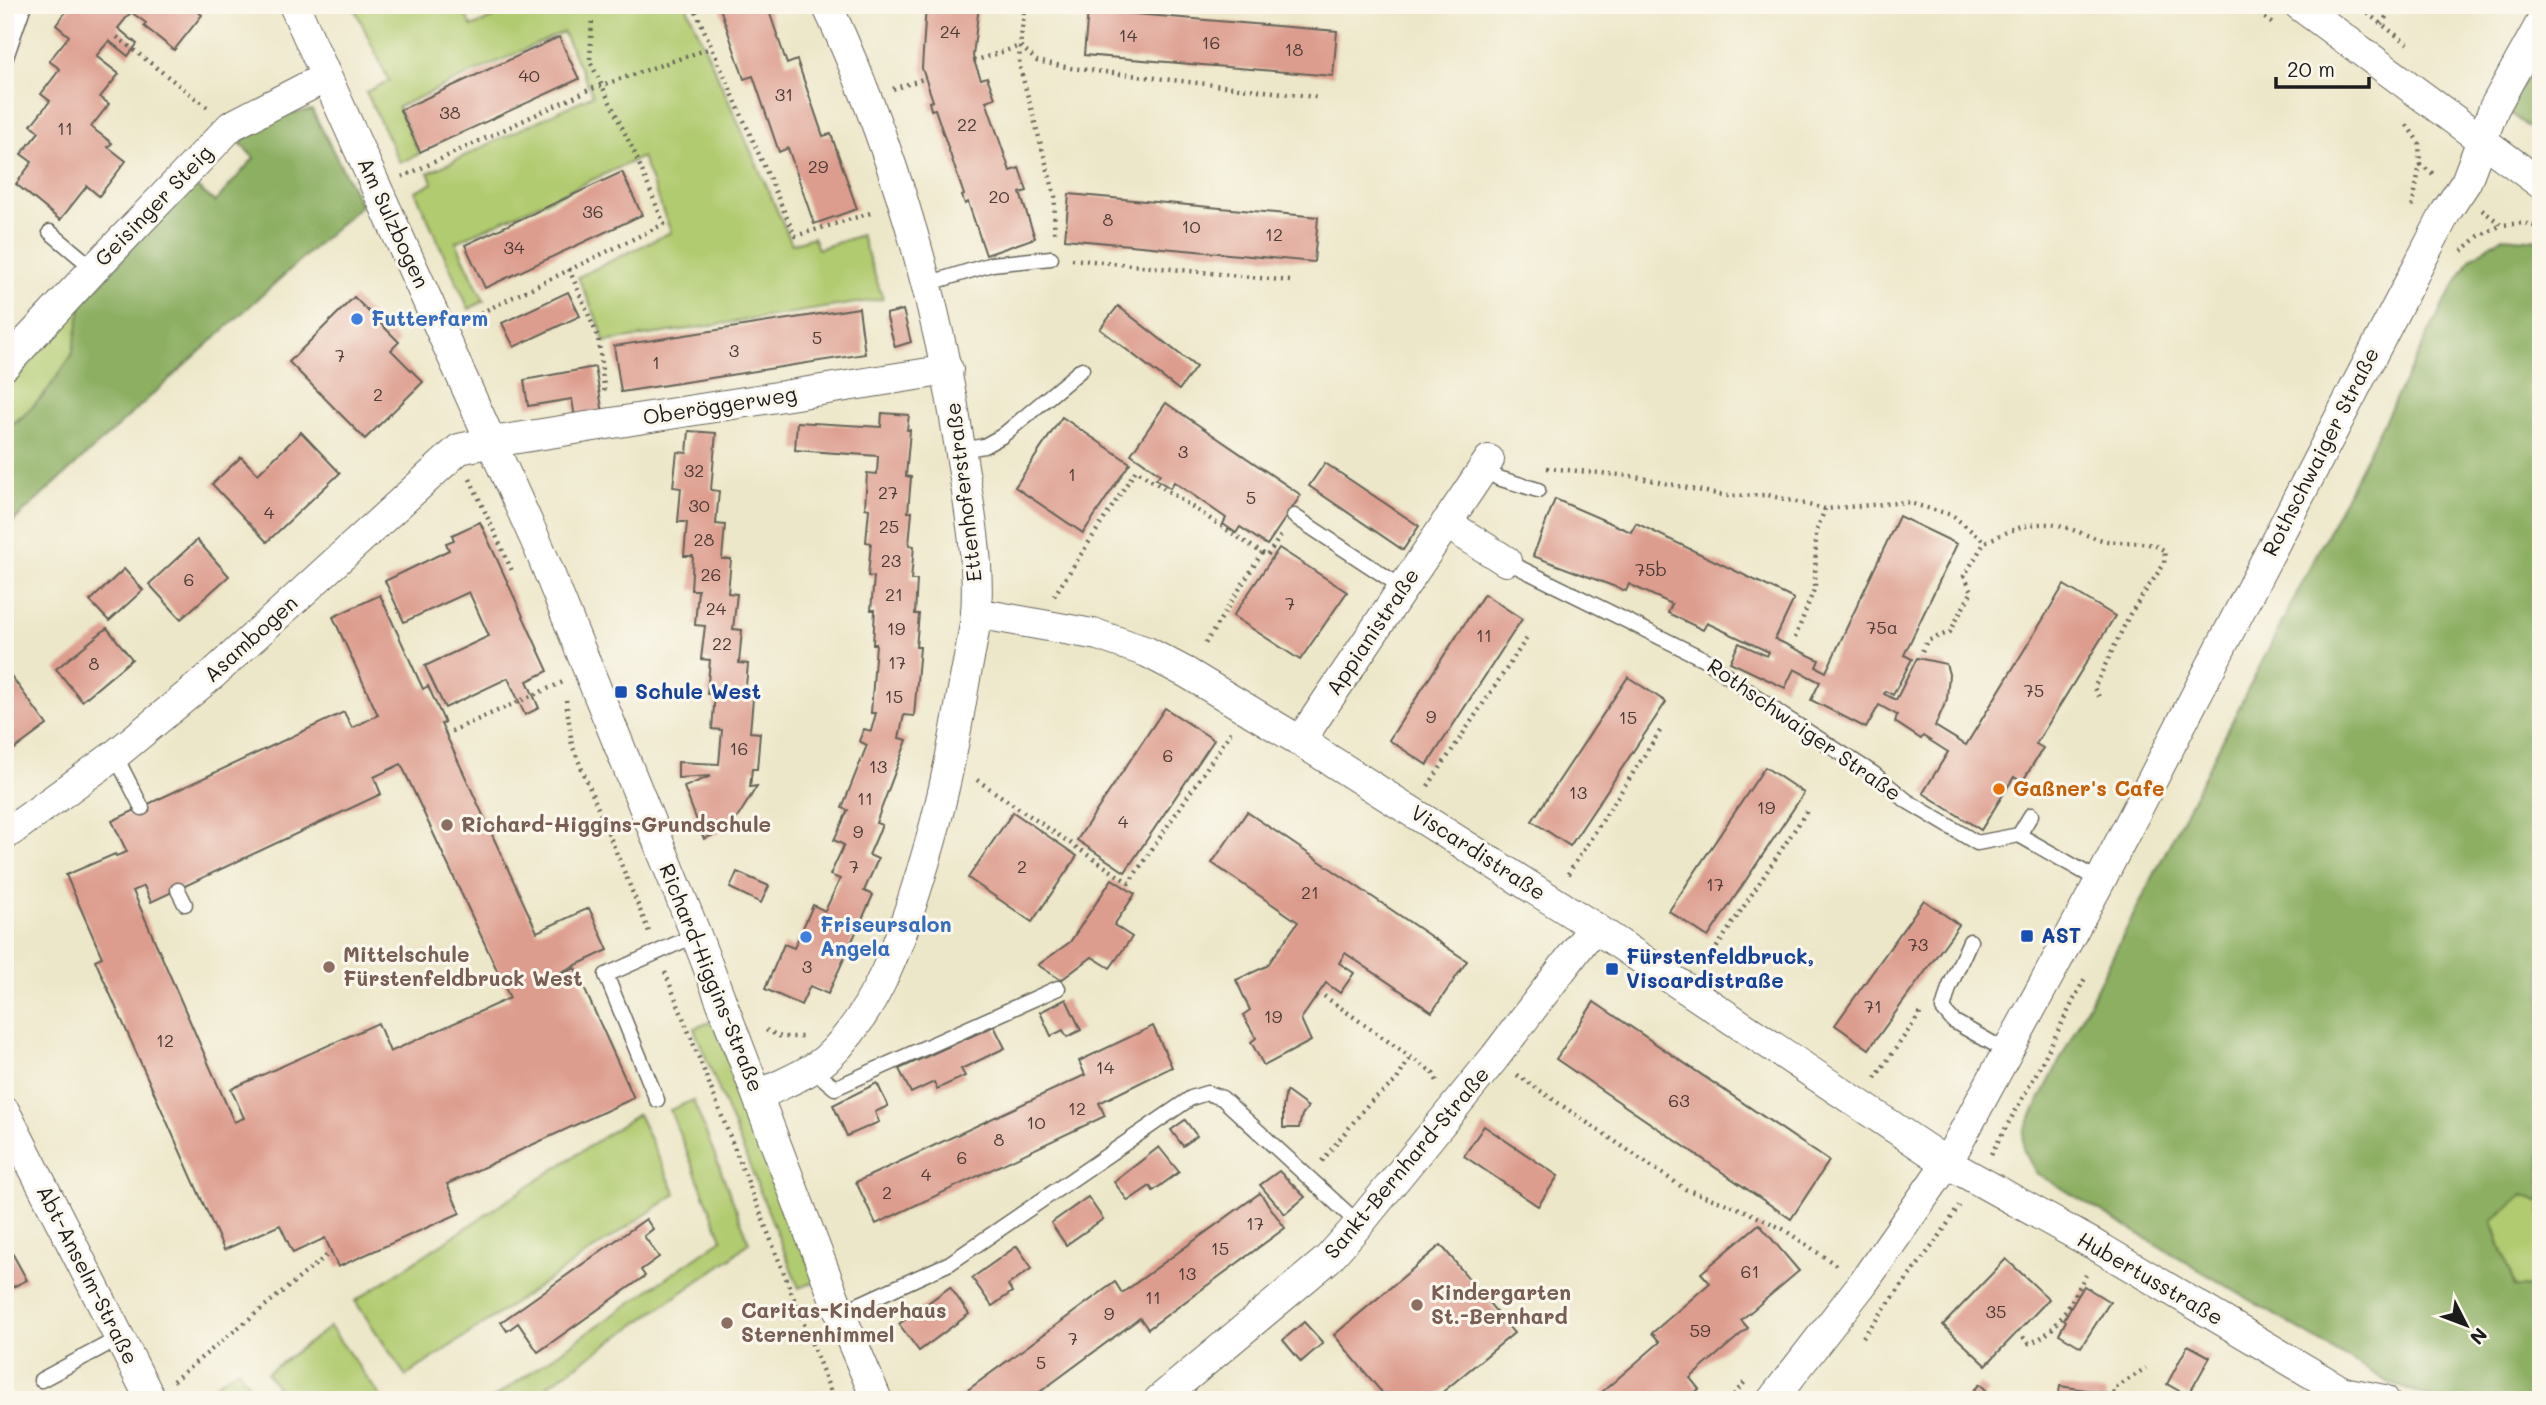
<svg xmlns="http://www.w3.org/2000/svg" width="2546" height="1405" font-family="Mali,sans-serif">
	<rect width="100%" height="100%" fill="#fbf7ec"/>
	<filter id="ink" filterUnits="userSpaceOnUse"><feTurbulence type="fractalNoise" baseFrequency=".0143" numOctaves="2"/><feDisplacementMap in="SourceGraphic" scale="14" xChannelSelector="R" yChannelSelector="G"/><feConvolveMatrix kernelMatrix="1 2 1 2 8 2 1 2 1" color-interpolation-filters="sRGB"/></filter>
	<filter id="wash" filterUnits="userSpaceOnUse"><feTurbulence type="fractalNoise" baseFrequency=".00686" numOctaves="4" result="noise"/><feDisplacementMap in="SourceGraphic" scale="28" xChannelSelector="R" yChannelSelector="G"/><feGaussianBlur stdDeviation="1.57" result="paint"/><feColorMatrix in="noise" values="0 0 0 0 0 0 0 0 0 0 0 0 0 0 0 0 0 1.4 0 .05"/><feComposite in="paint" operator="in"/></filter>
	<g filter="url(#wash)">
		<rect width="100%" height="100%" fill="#ede7c9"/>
		<g fill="#b1cb70" stroke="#667446" stroke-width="2">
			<path d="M353,5H460L472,27L519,5H686L792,244L813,237L818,249L861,235L883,299L604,342L600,326L578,277L671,232L642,157L456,242L484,301L469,309L415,191L433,183L428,173L593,95L563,32L398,107L419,154L400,163L366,92L389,81Z"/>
			<path d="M82,304C79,320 78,339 72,354C64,374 26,419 5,426V390Z"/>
			<path d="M713,1021L816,1281L799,1288L694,1028Z"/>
			<path d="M693,1100L749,1242L731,1258L527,1400H491L722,1239L670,1110Z"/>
			<path d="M638,1114L676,1194L406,1376L355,1301Z"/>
			<path d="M2523,1195L2541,1202V1288L2515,1287L2492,1221Z"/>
			<path d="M330,1327L383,1400H286L267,1373Z"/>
			<path d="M238,1369L260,1400H229L217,1383Z"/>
		</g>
		<g fill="#8caf62" stroke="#54663f" stroke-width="2">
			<path d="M2541,51V137L2507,111Z"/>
			<path d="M312,110L361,205L5,529V426L16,423L44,395L72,355L82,304L192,183L215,202L254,158L239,142L286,114Z"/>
			<path d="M2502,237L2541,240V1202L2523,1195L2492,1221L2515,1287L2541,1288V1400H2441L2391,1384L2036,1173L2023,1149L2024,1131L2443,305L2471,258Z"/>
		</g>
		<g id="blocks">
			<g fill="#dd9d8e" fill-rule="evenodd">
				<path d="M71,5H190L202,15L174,50L144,26L146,23L131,12L118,28L137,44L128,56L109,41L96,56L119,74L100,97L109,104L91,127L112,143L108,147L126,161L99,196L87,186L60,220L16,184L32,162L21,154L39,132L31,125L50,101L41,94L60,69L49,61L69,36L56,25Z"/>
				<path d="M719,5H767L787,64L797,60L823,136L831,134L857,209L814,224L788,148L779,152L753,76L744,79Z"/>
				<path d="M926,5H979L973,56L974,61L981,79L987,77L995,98L986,101L1010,171L1019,168L1027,191L1020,193L1035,238L986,255L968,202L965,204L962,196L964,195L935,109L931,110L929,102L933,101L922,68Z"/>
				<path d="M1088,10L1337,31L1333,76L1084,55Z"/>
				<path d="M559,37L579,79L420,152L400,110Z"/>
				<path d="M622,172L642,215L485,288L465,245Z"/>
				<path d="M1069,194L1318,217L1314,262L1065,239Z"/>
				<path d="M568,292L580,316L514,347L502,323Z"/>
				<path d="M354,297L399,342L391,350L423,382L365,439L289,362Z"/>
				<path d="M1118,306L1196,367L1179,390L1100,329Z"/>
				<path d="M859,308L865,354L621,392L614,346Z"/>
				<path d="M903,310L911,342L895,347L886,314Z"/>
				<path d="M595,367L603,413L575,418L572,399L528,406L524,380Z"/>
				<path d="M1166,403L1301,495L1267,545L1240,527L1236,533L1223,524L1226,518L1174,482L1170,488L1156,479L1160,474L1131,454Z"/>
				<path d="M882,413L909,415L907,430H910L906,476L911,477L908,512H912L909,545L914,546L911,580H917L915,614H919L916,647H920L914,716L904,715L899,738L907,740L876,823L882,825L869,855L878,859L864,891L873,895L828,994L810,986L801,1005L765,989L784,944L794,948L813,905L825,911L840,879L830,875L844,845L834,840L848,810L842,808L867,745L859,741L864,729L871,731L876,713H871L876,644H873L875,610H871L874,577L868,576L871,543L866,542L869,509L865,508L867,473L877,474L878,456L795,450L797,422L881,427Z"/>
				<path d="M1062,417L1130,463L1083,533L1015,487Z"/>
				<path d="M689,431L716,433L711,490L719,491L716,524L725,525L722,559H731L728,593L737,594L733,629L742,630L739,663L748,664L745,697L753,698L750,732L760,733L757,769H752L750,787L757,786L731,828L704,839L684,787L711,776L678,778V762L719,764L722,730L712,729L715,694H707L710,660L701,659L705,626L695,625L698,590H691L693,556H684L687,522H678L681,488L673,487L677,452L687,453Z"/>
				<path d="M301,432L340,473L267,542L212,484L241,457L258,474Z"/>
				<path d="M1325,463L1419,526L1403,550L1309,486Z"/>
				<path d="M1555,499L1631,532L1636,523L1794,599L1775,639L1819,660L1816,667L1826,672L1899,516L1957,544L1904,655L1912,659L1893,695L1885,691L1884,694L1896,700L1917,658L1946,664L1949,674L1947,699L1935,726L1966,745L2064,585L2115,616L2036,744L2043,748L2022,782L2014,777L1981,830L1923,793L1948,752L1923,736L1921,739L1895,722L1897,715L1879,705L1866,728L1811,700L1820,682L1794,669L1785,688L1730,662L1739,643L1767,656L1769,652L1707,623L1703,630L1668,613L1672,604L1629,584L1626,591L1533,556Z"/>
				<path d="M480,522L548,671L527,681L539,708L525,715L508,678L445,708L425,666L489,636L469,592L404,622L385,581L449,550L446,543L454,540L452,535Z"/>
				<path d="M197,540L229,576L181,619L149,584Z"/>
				<path d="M1279,548L1347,592L1300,660L1233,616Z"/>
				<path d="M124,569L143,590L109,621L90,601Z"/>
				<path d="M1484,594L1522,619L1427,765L1389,740Z"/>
				<path d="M380,595L423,689L428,686L445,723L441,724L537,932L589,908L608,950L557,974L558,976L575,968L634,1098L447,1184L460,1213L338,1267L325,1238L293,1253L280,1225L224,1250L95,960L102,957L66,875L115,854L116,856L127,852L112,821L344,712L352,728L378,715L333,617ZM401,764L510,998L390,1052L378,1023L231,1089L244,1118L234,1122L133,891L144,886L151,902L381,794L374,777Z"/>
				<path d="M107,628L132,659L82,701L56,669Z"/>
				<path d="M9,673L47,725L5,756V675Z"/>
				<path d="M1628,677L1666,702L1570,846L1532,821Z"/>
				<path d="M1165,708L1214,740L1125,872L1077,840Z"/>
				<path d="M1765,767L1804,793L1708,937L1669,911Z"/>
				<path d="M1013,812L1077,856L1032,922L968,878Z"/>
				<path d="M1247,812L1467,961L1432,1012L1345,953L1339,963L1354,973L1340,993L1326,983L1301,1019L1311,1041L1264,1066L1251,1042L1256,1038L1243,1015L1250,1010L1236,980L1267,966L1298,922L1212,863Z"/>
				<path d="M737,872L769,886L761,903L730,888Z"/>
				<path d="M1112,879L1135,894L1114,925L1132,937L1110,968L1092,957L1061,980L1038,965L1070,942Z"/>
				<path d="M1924,900L1959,925L1869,1049L1835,1025Z"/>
				<path d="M1066,999L1081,1030L1067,1037L1063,1030L1051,1036L1040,1012Z"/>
				<path d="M1594,1002L1829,1161L1791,1219L1556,1059Z"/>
				<path d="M994,1026L1005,1048L961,1069L965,1076L937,1089L934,1082L911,1093L899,1069Z"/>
				<path d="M1153,1026L1172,1067L1099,1103L1105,1116L876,1224L856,1182L1085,1075L1079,1061Z"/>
				<path d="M877,1083L888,1106L875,1112L879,1122L847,1136L833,1105Z"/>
				<path d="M1286,1091L1308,1107L1302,1115L1299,1128H1283V1108Z"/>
				<path d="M1185,1120L1197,1136L1183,1146L1171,1130Z"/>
				<path d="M1484,1126L1558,1176L1538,1206L1464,1156Z"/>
				<path d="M1159,1147L1179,1172L1153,1191L1150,1186L1128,1201L1114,1182Z"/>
				<path d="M1279,1171L1305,1197L1285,1214L1260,1185Z"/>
				<path d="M1260,1193L1285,1228L1148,1329L1140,1318L1029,1400H954L1115,1282L1122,1293Z"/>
				<path d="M1088,1197L1103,1219L1066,1245L1051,1223Z"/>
				<path d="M646,1219L653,1229L644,1236L659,1257L641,1270L645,1276L538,1352L518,1323L507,1331L501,1322Z"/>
				<path d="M1759,1224L1799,1271L1741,1320L1748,1328L1690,1378L1699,1389L1686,1400H1609L1602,1392L1660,1342L1652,1333L1710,1283L1701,1273Z"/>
				<path d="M5,1240L27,1280L5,1291Z"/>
				<path d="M1441,1245L1514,1333L1433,1400H1388L1334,1335Z"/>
				<path d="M1017,1246L1032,1268L1008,1285L1012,1292L992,1306L972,1278Z"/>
				<path d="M2006,1259L2049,1299L1986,1365L1943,1325Z"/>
				<path d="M2084,1286L2110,1302L2081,1347L2059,1334L2066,1321L2064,1319Z"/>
				<path d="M950,1287L969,1314L919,1351L899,1324Z"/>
				<path d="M1304,1322L1323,1343L1301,1362L1283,1340Z"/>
				<path d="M2188,1345L2210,1357L2188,1396L2167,1384Z"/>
				<path d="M1980,1384L1988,1392L1981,1400H1970L1967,1397Z"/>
				<path d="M2060,1386L2106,1393L2105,1400H2058Z"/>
			</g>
		</g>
	</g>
	<g filter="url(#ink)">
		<use href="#blocks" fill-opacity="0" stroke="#656359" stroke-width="2"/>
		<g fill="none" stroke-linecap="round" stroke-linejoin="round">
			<g stroke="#656359" stroke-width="17">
				<g id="lane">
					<path d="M5,60L24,5"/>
					<path d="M50,232L94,269"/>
					<path d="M927,284L992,264L1051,258"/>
					<path d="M961,450L984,446L1002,436L1082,369"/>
					<path d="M1483,469L1498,478L1538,490"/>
					<path d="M1294,516L1403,588"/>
					<path d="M1506,561L1706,660L1783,716L1874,774L1907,801L1977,843L2019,835L2100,881"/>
					<path d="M115,755L142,808"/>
					<path d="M2019,835L2031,815"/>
					<path d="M178,890L185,904"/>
					<path d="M1970,941L1949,988L1943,1009L1953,1021L2008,1052"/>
					<path d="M811,1068L835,1088L1058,988"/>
					<path d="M657,1100L606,975L696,935"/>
					<path d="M840,1313L950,1263L1191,1098L1207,1093L1222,1098L1359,1224"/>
					<path d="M41,1380L119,1338"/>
				</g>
			</g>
			<g stroke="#656359" stroke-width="32">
				<g id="street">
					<path d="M294,5L539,548L696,935L840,1313L877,1400"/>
					<path d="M2299,5L2541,184"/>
					<path d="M5,365L94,269L231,126L326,77"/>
					<path d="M1446,523L1506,561"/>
					<path d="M976,613L1098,635L1147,652L1187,673L1300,741L1594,927L1947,1163L2102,1249L2343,1392L2350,1400"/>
					<path d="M1300,741L1489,460"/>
					<path d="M5,835L115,755L212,675L459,449L492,442L948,370"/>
					<path d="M758,1096C778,1085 809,1074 826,1059C880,1009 903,932 924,864C942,805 954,745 964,684C968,661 974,637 976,614C980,561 969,506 961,454C937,297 894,149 827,5"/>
					<path d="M5,1112L151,1400"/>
					<path d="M2343,1392L2384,1400"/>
					<path d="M1159,1400L1328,1259L1359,1224L1495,1057L1594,927"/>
					<path d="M1772,1400L1863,1283L1947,1163L2100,881L2446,212L2466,182L2494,108L2541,23"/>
				</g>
			</g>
			<g stroke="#656359" stroke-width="4.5" stroke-dasharray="2 5" stroke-linecap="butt">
				<path d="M460,5L462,8L467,5"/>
				<path d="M693,5L795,236L874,212"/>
				<path d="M1025,5L1020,46L1037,61L1071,68L1316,97"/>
				<path d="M2248,5L2274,25"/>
				<path d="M2356,5L2412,47"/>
				<path d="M2381,24L2395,5"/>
				<path d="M117,37L208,108"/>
				<path d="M974,61L1020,46L1019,64L1055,196L1054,236"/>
				<path d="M893,89L926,78"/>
				<path d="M2407,125L2419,143L2420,164L2412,209"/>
				<path d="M2420,164L2436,176"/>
				<path d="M402,177L591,89L711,48"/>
				<path d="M2482,210L2502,225L2524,223L2541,228"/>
				<path d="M2462,251L2479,236L2502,225"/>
				<path d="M1072,259L1290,281"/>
				<path d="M569,269L598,337L605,395"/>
				<path d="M468,319L664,224L635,154L590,61L592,18"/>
				<path d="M1547,468L1631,476L1726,496L1768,495L1825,509L1906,502L1952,515L1985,542C2012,530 2034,518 2064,527C2078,531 2092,538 2107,541C2127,544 2148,539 2165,551L2164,564L2130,614L2094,688L2100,699"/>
				<path d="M470,479L513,573"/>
				<path d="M1262,553L1267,556L1282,534"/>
				<path d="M1054,596L1136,470L1262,553L1203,647"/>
				<path d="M1795,638L1815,587L1816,532L1825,509"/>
				<path d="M1922,651L1927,641L1950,632L1972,591L1964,576L1985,542"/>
				<path d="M566,700L572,745L649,932"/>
				<path d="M445,734L563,682"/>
				<path d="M977,780L1129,883L1231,732"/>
				<path d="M1428,786L1527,638"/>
				<path d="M1568,874L1662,728"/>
				<path d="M1705,965L1809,808"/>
				<path d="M665,972L834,1400"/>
				<path d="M1324,996L1433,1073L1437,1081"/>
				<path d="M766,1030L781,1037H804"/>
				<path d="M1517,1075L1685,1189L1743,1210L1783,1229L1839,1267"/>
				<path d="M1875,1078L1922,1011"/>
				<path d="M1991,1154L2035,1076L2086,976"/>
				<path d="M1322,1161L1369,1103L1396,1081L1410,1058"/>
				<path d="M1863,1337L1939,1237L1961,1203"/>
				<path d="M2023,1337L2029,1343C2059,1334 2071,1300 2086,1275"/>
				<path d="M173,1381L331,1252"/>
				<path d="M1729,1400L1745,1382"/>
				<path d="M2112,1400L2114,1389L2146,1368"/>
			</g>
			<use href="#lane" stroke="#fff" stroke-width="14"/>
			<use href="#street" stroke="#fff" stroke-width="30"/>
		</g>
	</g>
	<g fill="#3f7fe0" stroke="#fbf7ec" stroke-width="2.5">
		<circle cx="357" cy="319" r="7"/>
		<circle cx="806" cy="937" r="7"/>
	</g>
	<g fill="#1a4fb4" stroke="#fbf7ec" stroke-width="2.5">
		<rect x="614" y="685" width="14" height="14" rx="3.5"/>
		<rect x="2020" y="929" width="14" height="14" rx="3.5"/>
		<rect x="1605" y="962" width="14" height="14" rx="3.5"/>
	</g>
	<circle fill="#e8710a" stroke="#fbf7ec" stroke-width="2.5" cx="1999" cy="789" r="7"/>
	<g fill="#8d6e63" stroke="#fbf7ec" stroke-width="2.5">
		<circle cx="447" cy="825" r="7"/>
		<circle cx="329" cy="967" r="7"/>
		<circle cx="1417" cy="1305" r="7"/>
		<circle cx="727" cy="1323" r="7"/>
	</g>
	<g text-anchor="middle" stroke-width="6" stroke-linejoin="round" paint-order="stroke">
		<g font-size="18" fill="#4c3c38">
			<text x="950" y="38">24</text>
			<text x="1128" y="42">14</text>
			<text x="1211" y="49">16</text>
			<text x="1294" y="56">18</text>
			<text x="529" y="82">40</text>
			<text x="784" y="101">31</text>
			<text x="450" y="119">38</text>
			<text x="967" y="131">22</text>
			<text x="65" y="135">11</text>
			<text x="818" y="173">29</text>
			<text x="999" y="203">20</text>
			<text x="593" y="218">36</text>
			<text x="1108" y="226">8</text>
			<text x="1191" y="233">10</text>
			<text x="1274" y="241">12</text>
			<text x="514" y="254">34</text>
			<text x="817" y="344">5</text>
			<text x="734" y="357">3</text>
			<text x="340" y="362">7</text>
			<text x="656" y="369">1</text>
			<text x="378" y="401">2</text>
			<text x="1183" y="458">3</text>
			<text x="694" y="477">32</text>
			<text x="1072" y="481">1</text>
			<text x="888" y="499">27</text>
			<text x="1251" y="504">5</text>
			<text x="699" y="512">30</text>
			<text x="269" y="519">4</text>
			<text x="889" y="533">25</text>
			<text x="704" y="546">28</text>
			<text x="891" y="567">23</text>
			<text x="1651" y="576">75b</text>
			<text x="711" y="581">26</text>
			<text x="189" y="586">6</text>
			<text x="894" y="601">21</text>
			<text x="1290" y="610">7</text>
			<text x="716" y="615">24</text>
			<text x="1882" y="634">75a</text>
			<text x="896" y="635">19</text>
			<text x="1484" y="642">11</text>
			<text x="722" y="650">22</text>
			<text x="897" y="669">17</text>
			<text x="94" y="670">8</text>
			<text x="2034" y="697">75</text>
			<text x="894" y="703">15</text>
			<text x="1431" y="723">9</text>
			<text x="1628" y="724">15</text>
			<text x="739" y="755">16</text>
			<text x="1168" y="762">6</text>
			<text x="878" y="773">13</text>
			<text x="1578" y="799">13</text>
			<text x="865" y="805">11</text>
			<text x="1766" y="814">19</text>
			<text x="1123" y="828">4</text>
			<text x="858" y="838">9</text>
			<text x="854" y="873">7</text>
			<text x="1022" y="873">2</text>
			<text x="1715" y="891">17</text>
			<text x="1310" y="899">21</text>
			<text x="1918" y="951">73</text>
			<text x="807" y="973">3</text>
			<text x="1873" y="1013">71</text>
			<text x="1273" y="1023">19</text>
			<text x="165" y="1047">12</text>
			<text x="1105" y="1074">14</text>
			<text x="1679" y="1107">63</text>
			<text x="1077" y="1115">12</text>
			<text x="1036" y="1129">10</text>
			<text x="999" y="1146">8</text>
			<text x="962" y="1164">6</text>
			<text x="926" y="1181">4</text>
			<text x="887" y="1199">2</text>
			<text x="1255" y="1230">17</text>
			<text x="1220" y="1255">15</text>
			<text x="1750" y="1278">61</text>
			<text x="1187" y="1280">13</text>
			<text x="1153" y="1304">11</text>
			<text x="1996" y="1318">35</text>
			<text x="1109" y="1320">9</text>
			<text x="1700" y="1337">59</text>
			<text x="1073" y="1345">7</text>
			<text x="1041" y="1369">5</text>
		</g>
		<g font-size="21" fill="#1c1c1c" stroke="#fbf7ec">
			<text transform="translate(154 206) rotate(-46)" y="7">Geisinger Steig</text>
			<text transform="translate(393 223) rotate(65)" y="7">Am Sulzbogen</text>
			<text transform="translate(720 406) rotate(-9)" y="7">Oberöggerweg</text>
			<text transform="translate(2321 452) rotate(-63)" y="7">Rothschwaiger Straße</text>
			<text transform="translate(964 492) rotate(-97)" y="7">Ettenhoferstraße</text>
			<text transform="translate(1373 632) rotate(-56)" y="7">Appianistraße</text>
			<text transform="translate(251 639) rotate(-42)" y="7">Asambogen</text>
			<text transform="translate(1804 730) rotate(35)" y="7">Rothschwaiger Straße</text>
			<text transform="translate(1478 853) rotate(33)" y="7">Viscardistraße</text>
			<text transform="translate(711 978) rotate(68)" y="7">Richard-Higgins-Straße</text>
			<text transform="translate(1407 1163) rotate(-50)" y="7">Sankt-Bernhard-Straße</text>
			<text transform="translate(87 1275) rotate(63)" y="7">Abt-Anselm-Straße</text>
			<text transform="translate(2150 1279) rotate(30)" y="7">Hubertusstraße</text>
		</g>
		<g font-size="21" font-weight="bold" fill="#366cbe" stroke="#fbf7ec" text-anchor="start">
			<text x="371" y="326">Futterfarm</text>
			<text x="820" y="932">Friseursalon<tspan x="820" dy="24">Angela</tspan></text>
		</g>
		<g font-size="21" font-weight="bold" fill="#164399" stroke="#fbf7ec" text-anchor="start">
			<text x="635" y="699">Schule West</text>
			<text x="2041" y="943">AST</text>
			<text x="1626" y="964">Fürstenfeldbruck,<tspan x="1626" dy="24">Viscardistraße</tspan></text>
		</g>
		<g font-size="21" font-weight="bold" fill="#c56008" stroke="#fbf7ec" text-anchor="start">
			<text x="2013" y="796">Gaßner's Cafe</text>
		</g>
		<g font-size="21" font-weight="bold" fill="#785e54" stroke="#fbf7ec" text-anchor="start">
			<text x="461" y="832">Richard-Higgins-Grundschule</text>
			<text x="343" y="962">Mittelschule<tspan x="343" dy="24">Fürstenfeldbruck West</tspan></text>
			<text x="1431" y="1300">Kindergarten<tspan x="1431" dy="24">St.-Bernhard</tspan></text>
			<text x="741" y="1318">Caritas-Kinderhaus<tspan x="741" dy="24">Sternenhimmel</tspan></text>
		</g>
	</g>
	<rect width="2546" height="1405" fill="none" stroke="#fbf7ec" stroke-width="28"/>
	<g transform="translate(2466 1325) rotate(132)" stroke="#fbf7ec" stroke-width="5" paint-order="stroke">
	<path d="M0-5L12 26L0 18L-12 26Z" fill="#1c1c1c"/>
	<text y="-10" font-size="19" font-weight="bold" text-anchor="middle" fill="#1c1c1c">N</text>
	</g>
	<path d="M2276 77v10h93v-10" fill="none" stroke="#1c1c1c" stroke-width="3.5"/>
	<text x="2287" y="77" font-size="21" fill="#1c1c1c" stroke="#fbf7ec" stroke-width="5" paint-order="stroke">20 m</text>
</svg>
